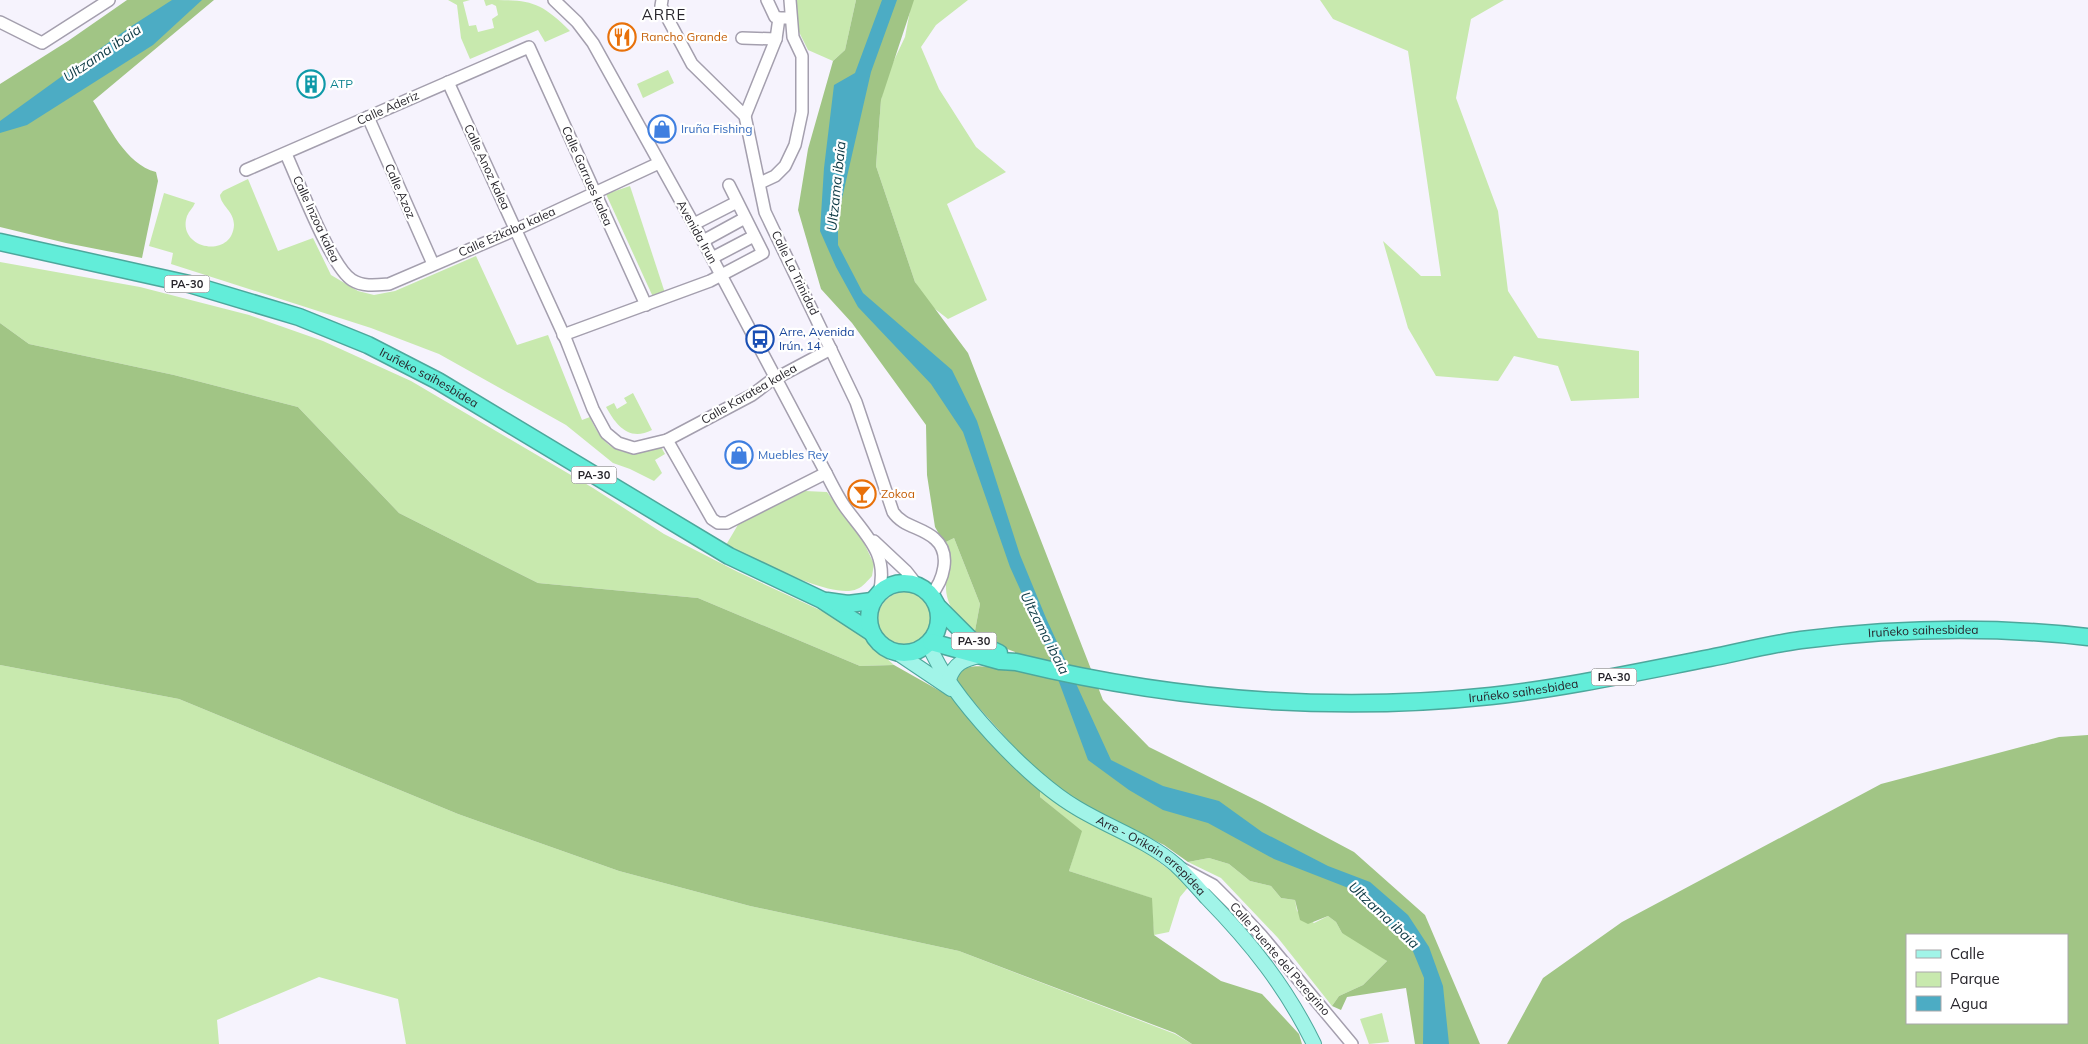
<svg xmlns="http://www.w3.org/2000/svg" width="2088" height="1044" font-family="Mulish,sans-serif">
	<rect width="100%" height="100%" fill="#f6f3fd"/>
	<g fill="#c8e9ae">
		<path d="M448,0H470L463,2L469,26L476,25L478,32L494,28L492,19L498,15L496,6L492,4L486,6L484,0C530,0 539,0 570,31L545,42L538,30L470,59L461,38L457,5Z"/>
		<path d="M797,0H856L845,50L833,61L808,50L797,28Z"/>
		<path d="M912,0H968L936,25L921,47L939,89L976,147L1006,172L947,204L987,300L948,319L926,302L915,282L876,166L881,100L887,75L905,37Z"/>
		<path d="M1320,0H1504L1471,19L1456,98L1498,211L1508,291L1538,338L1639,351V398L1571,401L1558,366L1514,356L1498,381L1436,376L1408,328L1383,241L1421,276H1441L1408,51L1333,19Z"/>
		<path d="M668,70L674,83L643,98L637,84Z"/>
		<path d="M248,179L278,251L313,238L331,275L358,291L374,295L395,291L476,256L517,345L548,335L582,420L590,417C605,453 626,459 661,447L665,454L655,460L662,473L654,481L630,469L613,463L566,425L439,354L371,328L171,264L173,253L149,246L164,193L195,203C193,208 189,211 187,216C176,249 232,260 234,225C234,211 221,206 220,195L223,191Z"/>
		<path d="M630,186L665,293L653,297L606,194Z"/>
		<path d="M0,262L140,287L249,315L323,341L411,381L593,488L664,534L738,572L835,617L855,630L894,665L860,666L698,598L538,583L399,513L298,407L174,375L29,344L0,323Z"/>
		<path d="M633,393L652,430C629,442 616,425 606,407L614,403L617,409L627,403L624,398Z"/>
		<path d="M805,491L827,492L863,541L874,564L872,576C868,580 863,587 857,589C832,601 752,557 726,545L739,523Z"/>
		<path d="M954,538L980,604L974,636C960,622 945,606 946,585C946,565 955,565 944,543Z"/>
		<circle cx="905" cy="619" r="27"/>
		<path d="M0,665L179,699L458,814L619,871L750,906L959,951L1175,1034L1192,1044H406L398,999L319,977L217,1020L219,1044H0Z"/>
		<path d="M1040,791L1148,854L1190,885L1180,897L1169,932L1154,935L1151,898L1069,871L1081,831L1040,797Z"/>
		<path d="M1209,858L1229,864L1250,881L1271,886L1281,898L1295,900L1297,911L1314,923L1328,916L1336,922L1342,933L1357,938L1387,961L1363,985L1339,996L1332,1006L1278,938L1221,878L1188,862Z"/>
		<path d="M1382,1013L1389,1042L1369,1044L1360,1019Z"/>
	</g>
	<g fill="#a1c585" fill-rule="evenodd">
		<path d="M127,0H214L93,101C109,126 125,164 156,172L158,181L142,258L66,243L0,227V84L68,41Z"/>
		<path d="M856,0H914L881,100L876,166L915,282L968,353L1103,700L1149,747L1262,803L1354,852L1425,915L1480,1044H1415L1406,988L1347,997L1341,1010L1332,1006L1339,996L1363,985L1387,961L1342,933L1336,922L1328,916L1308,924L1300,920L1295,900L1281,898L1271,886L1250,881L1229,864L1209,858L1188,862L1164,845L1084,806L1053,786L1015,748L955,681L957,672C973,662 992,667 1010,671L1015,652L974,636L980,604L954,538L944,543L935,527L927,475L926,425L852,323L821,289L798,210L808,149L833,61L845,50Z"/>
		<path d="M0,323L29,344L174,375L298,407L399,513L538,583L698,598L860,666L894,665L956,700L1040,791V797L1082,831L1069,871L1152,898L1154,935L1221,981L1262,994L1299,1034L1302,1044H1192L1175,1033L959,951L750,906L619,871L458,814L179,699L0,665Z"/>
		<path d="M2088,735V1044H1507L1543,978L1622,922L1881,784L2059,737ZM1907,935H2067V1023H1907Z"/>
	</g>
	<g fill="#4cacc4">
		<path d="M172,0H202L153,45L27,125L0,133V121L130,27Z"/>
		<path d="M882,0H897L871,72L838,216V245L863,293L952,370L977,421L1020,555L1046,618L1111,760L1163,786L1219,801L1262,832L1328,866L1370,882L1408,915L1429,947L1443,986L1449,1044H1423L1424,978L1412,949L1351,889L1274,859L1208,823L1163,810L1129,790L1088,760L1046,647L1010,567L963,432L931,384L858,307L836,267L820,231L824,168L834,85L855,73Z"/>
	</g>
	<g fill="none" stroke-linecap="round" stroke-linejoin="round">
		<g stroke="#a49fae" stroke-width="14">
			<g id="minor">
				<path d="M554,0L577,22L593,43L703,241L826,473C832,485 838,497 845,507C867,537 889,554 879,593"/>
				<path d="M662,0L661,6L692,64L745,116L765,212L856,402L893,512C903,527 922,527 935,539C952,554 943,581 931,595"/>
				<path d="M767,0L775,17L779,18"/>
				<path d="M0,22L42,43L109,0"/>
				<path d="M742,38L776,39"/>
				<path d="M448,82L566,340L593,409L606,433L618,443L634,448L667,440L752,395L769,382L831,349"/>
				<path d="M745,116L776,39L779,18H790"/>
				<path d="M368,117L433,264"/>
				<path d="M286,154C298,180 331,267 352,280C363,287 377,285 389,284L515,230L659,163"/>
				<path d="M246,170L529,47L646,305"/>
				<path d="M760,183L775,176L785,166L795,145L802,112V56L793,37L790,0"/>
				<path d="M694,224L737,202"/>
				<path d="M703,241L745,218"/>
				<path d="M712,258L754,236"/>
				<path d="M563,335L710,281L763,253L729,185"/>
				<path d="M667,440L712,519L718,523H727L826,473"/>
				<path d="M874,541L906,571L917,585"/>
				<path d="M1181,868L1213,885L1233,905L1261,935L1352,1044"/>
			</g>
		</g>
		<g stroke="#4da79c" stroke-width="16">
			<g id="major">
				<path id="s1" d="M929,645C950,697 1029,780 1077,808C1110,828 1147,840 1176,865C1187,875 1197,887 1207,898C1251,943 1286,987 1314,1044"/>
				<path d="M899,654L951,689"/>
				<path d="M949,679C955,663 963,660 979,656"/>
			</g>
		</g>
		<g stroke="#4da79c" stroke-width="19">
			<g id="highway">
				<path id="s2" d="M0,242L189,284L299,317L368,345L438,381L729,556L822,600L871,632"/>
				<circle cx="904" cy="618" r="35"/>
				<path d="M827,601L848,604L872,601"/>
				<path d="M939,608L971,640L999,653"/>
				<path id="s3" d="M931,642L1000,661L1016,662C1172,700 1331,713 1491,696C1564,688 1638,672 1710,658C1740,652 1771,644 1801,640C1896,628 1992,626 2088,637"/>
			</g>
		</g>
		<use href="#minor" stroke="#fff" stroke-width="11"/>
		<use href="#major" stroke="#a1f4e8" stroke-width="14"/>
		<use href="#highway" stroke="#62edd9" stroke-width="16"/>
	</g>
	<defs>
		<g id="restaurant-ring" transform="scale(1.4375)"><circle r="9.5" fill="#fff" stroke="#e8710a" stroke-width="1.5"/><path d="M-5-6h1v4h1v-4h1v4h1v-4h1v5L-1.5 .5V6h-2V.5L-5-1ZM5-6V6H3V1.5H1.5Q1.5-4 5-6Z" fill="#e8710a"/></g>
		<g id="building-ring" transform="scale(1.4375)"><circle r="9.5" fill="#fff" stroke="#0f9aa8" stroke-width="1.5"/><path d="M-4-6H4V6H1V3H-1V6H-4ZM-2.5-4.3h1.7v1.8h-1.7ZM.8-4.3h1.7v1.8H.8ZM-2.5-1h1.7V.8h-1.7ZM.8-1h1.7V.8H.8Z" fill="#0f9aa8"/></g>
		<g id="shop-ring" transform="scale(1.4375)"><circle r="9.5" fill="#fff" stroke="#3f7fe0" stroke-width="1.5"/><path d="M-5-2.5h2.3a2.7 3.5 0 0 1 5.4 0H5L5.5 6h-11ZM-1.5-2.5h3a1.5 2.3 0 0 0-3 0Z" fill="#3f7fe0"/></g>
		<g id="bus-ring" transform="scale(1.4375)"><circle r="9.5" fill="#fff" stroke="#1a4fb4" stroke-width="1.5"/><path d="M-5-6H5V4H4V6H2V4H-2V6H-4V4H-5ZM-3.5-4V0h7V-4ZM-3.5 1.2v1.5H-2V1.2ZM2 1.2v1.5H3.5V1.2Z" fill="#1a4fb4"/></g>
		<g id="bar-ring" transform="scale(1.4375)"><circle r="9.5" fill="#fff" stroke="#e8710a" stroke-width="1.5"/><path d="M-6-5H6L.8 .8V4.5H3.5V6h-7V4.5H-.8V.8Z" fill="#e8710a"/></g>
	</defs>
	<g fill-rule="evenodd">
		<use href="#restaurant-ring" x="622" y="37"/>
		<use href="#building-ring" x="311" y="84"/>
		<use href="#shop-ring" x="662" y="129"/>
		<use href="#bus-ring" x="760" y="339"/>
		<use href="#shop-ring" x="739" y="455"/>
		<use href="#bar-ring" x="862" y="494"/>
	</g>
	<g text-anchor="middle" stroke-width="4.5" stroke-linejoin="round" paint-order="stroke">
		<g fill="#fff" stroke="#68666b" stroke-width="1">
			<rect x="164.5" y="275.5" width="45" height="17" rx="4"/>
			<rect x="571.5" y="466.5" width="45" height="17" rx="4"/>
			<rect x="951.5" y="632.5" width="45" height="17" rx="4"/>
			<rect x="1591.5" y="668.5" width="45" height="17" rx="4"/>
		</g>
		<g font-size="11" font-weight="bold" fill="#27252b">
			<text x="187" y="288">PA-30</text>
			<text x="594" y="479">PA-30</text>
			<text x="974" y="645">PA-30</text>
			<text x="1614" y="681">PA-30</text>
		</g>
		<g font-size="12" fill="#c56008" stroke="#fff" text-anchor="start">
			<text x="641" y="41">Rancho Grande</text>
			<text x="881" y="498">Zokoa</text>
		</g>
		<g font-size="12" fill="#0d838f" stroke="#fff" text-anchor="start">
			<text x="330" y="88">ATP</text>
		</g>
		<g font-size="12" fill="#27252b" stroke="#fff">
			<text transform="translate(388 108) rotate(-24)" y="4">Calle Aderiz</text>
			<text transform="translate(487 167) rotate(65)" y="4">Calle Anoz kalea</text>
			<text transform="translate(587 176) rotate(66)" y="4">Calle Garrues kalea</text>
			<text transform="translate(400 191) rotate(66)" y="4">Calle Azoz</text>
			<text transform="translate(316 219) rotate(65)" y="4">Calle Inzoa kalea</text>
			<text transform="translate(507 232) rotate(-24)" y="4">Calle Ezkaba kalea</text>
			<text transform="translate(697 232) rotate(61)" y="4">Avenida Irun</text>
			<text transform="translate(795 273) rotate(64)" y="4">Calle La Trinidad</text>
			<text dy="4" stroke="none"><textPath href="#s2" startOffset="452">Iruñeko saihesbidea</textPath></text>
			<text transform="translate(749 394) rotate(-30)" y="4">Calle Karatea kalea</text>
			<text dy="4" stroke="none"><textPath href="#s3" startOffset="1004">Iruñeko saihesbidea</textPath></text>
			<text dy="4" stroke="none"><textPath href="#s3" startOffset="599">Iruñeko saihesbidea</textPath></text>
			<text dy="4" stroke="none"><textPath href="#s1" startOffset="311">Arre - Orikain errepidea</textPath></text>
			<text transform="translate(1280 959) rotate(49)" y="4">Calle Puente del Peregrino</text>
		</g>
		<g font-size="12" fill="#366cbe" stroke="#fff" text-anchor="start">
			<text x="681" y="133">Iruña Fishing</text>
			<text x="758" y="459">Muebles Rey</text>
		</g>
		<g font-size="12" fill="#164399" stroke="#fff" text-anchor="start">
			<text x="779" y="336">Arre, Avenida<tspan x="779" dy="14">Irún, 14</tspan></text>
		</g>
		<g font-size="14" font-style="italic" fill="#0e3a45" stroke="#fff">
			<text transform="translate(102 53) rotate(-34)" y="5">Ultzama ibaia</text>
			<text transform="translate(836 186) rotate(-84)" y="5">Ultzama ibaia</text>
			<text transform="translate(1045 633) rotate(63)" y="5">Ultzama ibaia</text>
			<text transform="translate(1384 915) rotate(43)" y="5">Ultzama ibaia</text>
		</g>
		<g font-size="15" letter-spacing="1" fill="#27252b" stroke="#fff">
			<text x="664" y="20">ARRE</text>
		</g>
	</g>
	<rect x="1906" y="934" width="162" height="90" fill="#ffffff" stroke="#a9a8aa"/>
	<rect x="1916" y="950" width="25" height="8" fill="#a1f4e8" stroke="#a9a8aa"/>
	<text x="1950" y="959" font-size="15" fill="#27252b">Calle</text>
	<rect x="1916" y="972" width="25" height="15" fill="#c8e9ae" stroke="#a9a8aa"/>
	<text x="1950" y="984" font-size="15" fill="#27252b">Parque</text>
	<rect x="1916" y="996" width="25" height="15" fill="#4cacc4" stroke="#a9a8aa"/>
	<text x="1950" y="1009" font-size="15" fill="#27252b">Agua</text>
</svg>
